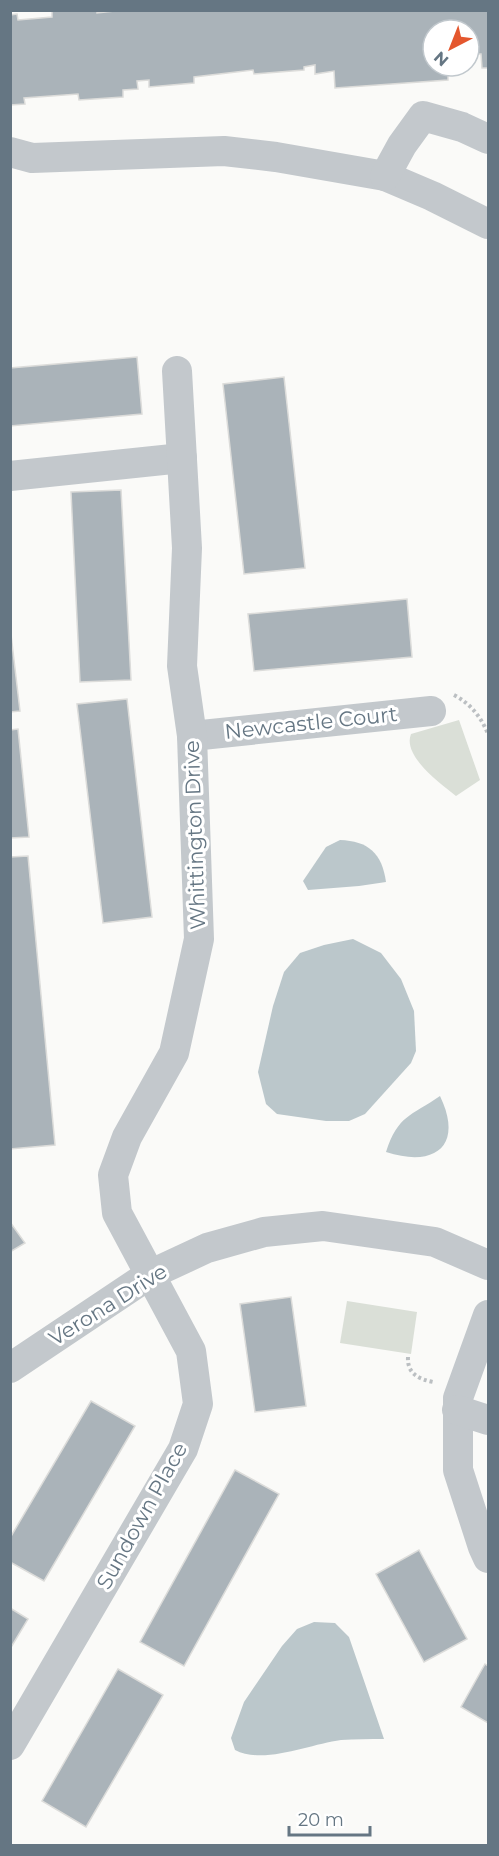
<svg xmlns="http://www.w3.org/2000/svg" width="499" height="1856" font-family="Montserrat,sans-serif">
	<rect width="100%" height="100%" fill="#fafaf8"/>
	<g fill="#dadfd7">
		<path d="M459,720L480,780L456,796C441,784 402,756 411,734Z"/>
		<path d="M347,1301L417,1312L411,1354L340,1343Z"/>
	</g>
	<g fill="#bbc7cb">
		<path d="M340,840C368,841 382,853 386,882L359,886L308,890L303,881L326,847Z"/>
		<path d="M353,939L381,953L401,979L414,1011L416,1051L411,1063L365,1114L349,1121H326L277,1114L266,1104L258,1072L273,1006L284,972L300,953L324,945Z"/>
		<path d="M440,1096C464,1146 435,1168 386,1152C398,1115 411,1116 440,1096Z"/>
		<path d="M314,1622L335,1623L349,1637L384,1739C370,1739 355,1739 341,1740C310,1744 264,1765 235,1750L231,1738L244,1702L282,1646L297,1629Z"/>
	</g>
	<g fill="#aab3b9" stroke="#dcdcda" stroke-width="1.5">
		<path d="M60,10H97V13L124,10H488V68H482L481,54H473V51L469,52V30H433V66H448V80L335,88L334,71L315,74V65L304,67V70L254,74L253,70L194,77V83L149,87V80L137,81L138,89L123,90V97L79,100L78,94L24,98L25,104L10,105V15L17,14L18,20L52,17V11Z"/>
		<path d="M137,357L142,414L10,426V368Z"/>
		<path d="M284,377L305,568L244,574L223,384Z"/>
		<path d="M121,490L131,680L80,682L71,492Z"/>
		<path d="M407,599L412,657L254,671L248,614Z"/>
		<path d="M10,626L20,711L10,712Z"/>
		<path d="M127,699L152,917L103,923L77,704Z"/>
		<path d="M18,729L29,837L10,838V730Z"/>
		<path d="M28,856L55,1145L10,1149V857Z"/>
		<path d="M10,1222L25,1243L10,1252Z"/>
		<path d="M291,1297L306,1406L255,1412L240,1304Z"/>
		<path d="M91,1401L135,1426L44,1581L10,1562V1538Z"/>
		<path d="M235,1470L279,1494L184,1666L140,1642Z"/>
		<path d="M419,1550L467,1639L424,1662L376,1574Z"/>
		<path d="M10,1608L28,1619L10,1649Z"/>
		<path d="M485,1664L488,1666V1723L461,1707Z"/>
		<path d="M118,1669L163,1695L86,1827L42,1801Z"/>
	</g>
	<g fill="none" stroke-linecap="round" stroke-linejoin="round">
		<g stroke="#bbbfc2" stroke-width="4" stroke-dasharray="3 3" stroke-linecap="butt">
			<path d="M454,695C471,704 481,717 488,734"/>
			<path d="M408,1357C407,1373 418,1379 433,1382"/>
		</g>
		<g stroke="#c3c8cc" stroke-width="30">
			<path d="M10,152L32,158L224,151L276,157L385,176L432,196L488,224"/>
			<path d="M385,176L402,145L423,116L462,127L488,139"/>
			<path d="M10,476L182,458"/>
			<path d="M192,736L431,711"/>
			<path d="M488,1315L458,1398V1470L483,1547L488,1558"/>
			<path d="M10,1368L149,1275L207,1248L264,1232L323,1226L435,1242L488,1265"/>
			<path d="M457,1410L488,1420"/>
			<path d="M10,1745L183,1449L198,1404L191,1351L117,1213L113,1175L127,1137L174,1053L199,939L192,736L182,666L187,548L177,371"/>
		</g>
	</g>
	<g text-anchor="middle" stroke-width="6" stroke-linejoin="round" paint-order="stroke">
		<g font-size="21" fill="#657683" stroke="#fff">
			<text transform="translate(311 723) rotate(-6)" y="7">Newcastle Court</text>
			<text transform="translate(195 835) rotate(-92)" y="7">Whittington Drive</text>
			<text transform="translate(108 1305) rotate(-32)" y="7">Verona Drive</text>
			<text transform="translate(142 1516) rotate(-61)" y="7">Sundown Place</text>
		</g>
	</g>
	<rect width="499" height="1856" fill="none" stroke="#657683" stroke-width="24"/>
	<g transform="translate(451 48) rotate(222)"><circle r="28" fill="#ffffff" stroke="#c1c8cd" stroke-width="1.5"/>
	<path d="M0-4.5L10 22L0 15L-10 22Z" fill="#e4572e"/>
	<text y="-9" font-size="16" font-weight="bold" text-anchor="middle" fill="#657683">N</text>
	</g>
	<path d="M289 1826v9h81v-9" fill="none" stroke="#657683" stroke-width="3"/>
	<text x="298" y="1826" font-size="18" fill="#657683" stroke="#ffffff" stroke-width="4.5" paint-order="stroke">20 m</text>
</svg>
